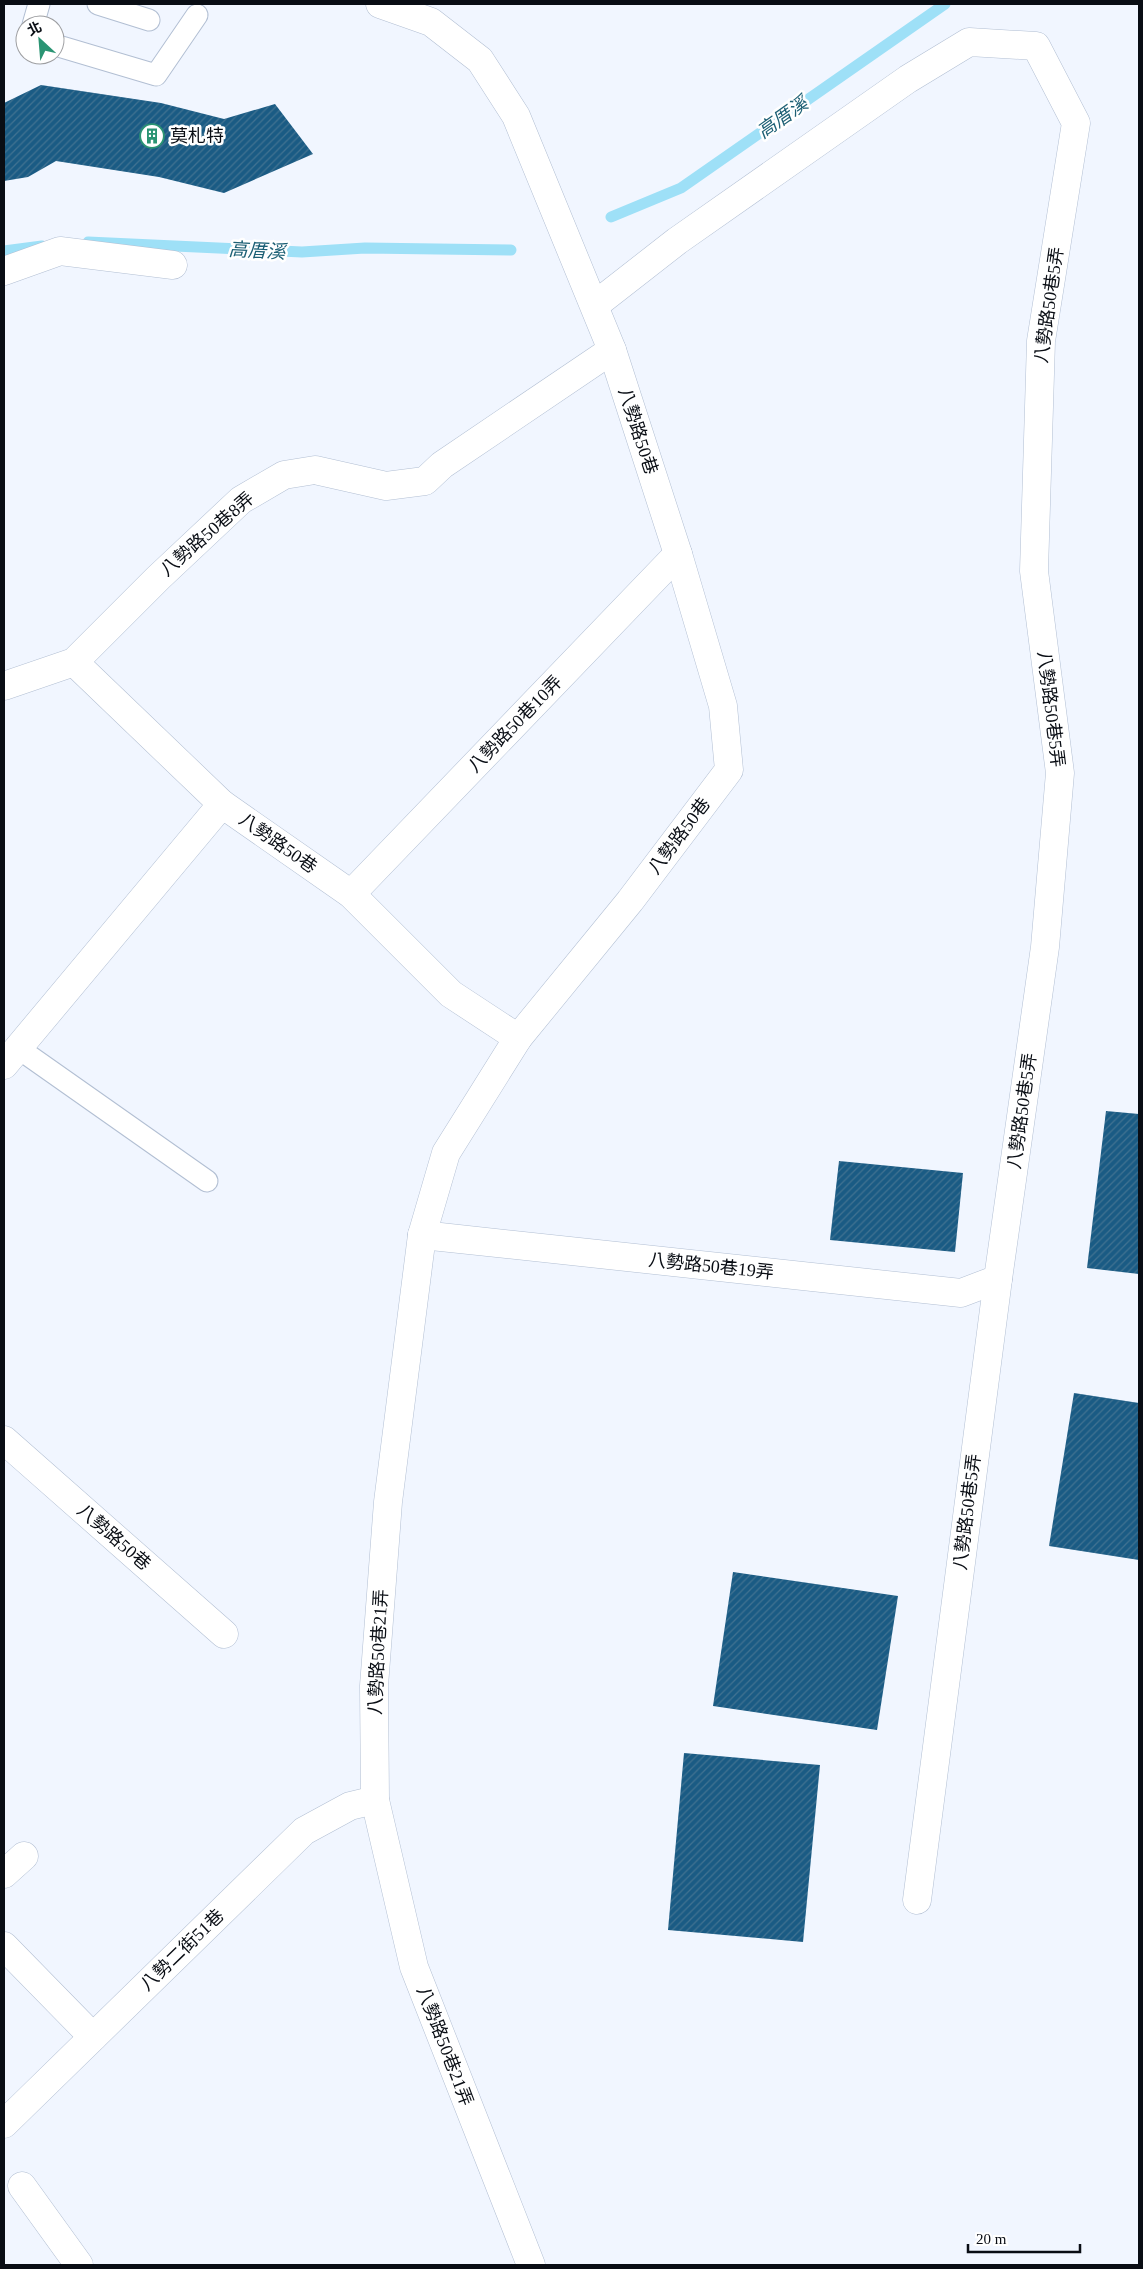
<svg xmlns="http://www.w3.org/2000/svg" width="1143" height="2269" font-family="'Times New Roman','Noto Sans TC',serif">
	<defs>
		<pattern id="building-hatch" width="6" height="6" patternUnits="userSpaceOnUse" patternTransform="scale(1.25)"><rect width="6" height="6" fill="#1a5b84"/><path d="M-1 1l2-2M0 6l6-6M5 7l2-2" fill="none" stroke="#417291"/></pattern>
	</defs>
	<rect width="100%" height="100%" fill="#f1f6ff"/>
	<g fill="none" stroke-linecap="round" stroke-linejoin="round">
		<g stroke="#9ee0f7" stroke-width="11">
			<path d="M611,217L681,188L945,4"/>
			<path d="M88,242L302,252L365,248L511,250"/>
			<path d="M4,251L42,246"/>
		</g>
	</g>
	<g fill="url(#building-hatch)">
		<path d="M41,85L161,103L224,119L275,104L313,154L224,193L159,177L56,161L28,177L4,181V103Z"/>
		<path d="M1106,1111L1139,1114V1274L1087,1268Z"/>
		<path d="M839,1161L963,1173L955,1252L830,1240Z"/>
		<path d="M1074,1393L1139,1403V1560L1049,1546Z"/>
		<path d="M733,1572L898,1596L877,1730L713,1706Z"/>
		<path d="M684,1753L820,1765L803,1942L668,1930Z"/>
	</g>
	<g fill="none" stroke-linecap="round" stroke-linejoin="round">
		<g stroke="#b2bfd3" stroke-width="23">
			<g id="service">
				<path d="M98,4L149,20"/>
				<path d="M33,25L39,4"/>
				<path d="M55,45L156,75L197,15"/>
				<path d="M18,1048L207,1181"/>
			</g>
		</g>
		<g stroke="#b2bfd3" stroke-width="29">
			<g id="minor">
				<path d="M380,4L431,22L480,60L516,116L612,350L678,554L723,706L729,770L630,901L518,1038L446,1153L422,1235L388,1502L374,1686L375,1800L414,1967L531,2265"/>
				<path d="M4,271L60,251L173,265"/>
				<path d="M595,305L677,241L908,79L969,42L1036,46L1076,123L1041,341L1034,571L1060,773L1045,947L998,1279L917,1900"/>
				<path d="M74,662L222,804"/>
				<path d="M4,686L74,662L158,578L241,500L284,475L315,470L386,486L425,481L442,465L612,350"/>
				<path d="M351,894L678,554"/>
				<path d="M4,1065L222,804L351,894L451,994L518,1038"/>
				<path d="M422,1235L961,1293L998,1279"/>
				<path d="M4,1440L224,1634"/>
				<path d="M4,1874L24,1856"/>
				<path d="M4,1946L93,2037"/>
				<path d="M4,2124L304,1831L350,1806L375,1800"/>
				<path d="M22,2186L79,2265"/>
			</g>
		</g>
		<use href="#service" stroke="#fff" stroke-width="21"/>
		<use href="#minor" stroke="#fff" stroke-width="28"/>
	</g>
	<defs>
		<g id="building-ring" transform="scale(1.25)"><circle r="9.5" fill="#fff" stroke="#2a9473" stroke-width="1.5"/><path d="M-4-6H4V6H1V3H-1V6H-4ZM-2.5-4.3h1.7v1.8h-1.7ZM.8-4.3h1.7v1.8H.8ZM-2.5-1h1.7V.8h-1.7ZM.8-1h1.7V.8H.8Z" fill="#2a9473"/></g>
	</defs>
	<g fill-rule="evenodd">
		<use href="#building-ring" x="152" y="136"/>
	</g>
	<g text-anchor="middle" stroke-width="5" stroke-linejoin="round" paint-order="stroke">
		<g font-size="18" fill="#090d14" stroke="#fff" text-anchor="start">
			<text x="170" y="142">莫札特</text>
		</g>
		<g font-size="18" fill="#090d14" stroke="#fff">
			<text transform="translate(1049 305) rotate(-82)" y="6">八勢路50巷5弄</text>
			<text transform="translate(638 431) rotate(72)" y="6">八勢路50巷</text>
			<text transform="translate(207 534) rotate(-41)" y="6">八勢路50巷8弄</text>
			<text transform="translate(1051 709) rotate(83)" y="6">八勢路50巷5弄</text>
			<text transform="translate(515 724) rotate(-46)" y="6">八勢路50巷10弄</text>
			<text transform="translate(679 836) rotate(-53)" y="6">八勢路50巷</text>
			<text transform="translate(278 843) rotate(35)" y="6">八勢路50巷</text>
			<text transform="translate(1022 1111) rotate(-82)" y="6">八勢路50巷5弄</text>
			<text transform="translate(711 1266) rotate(6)" y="6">八勢路50巷19弄</text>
			<text transform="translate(967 1512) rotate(-83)" y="6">八勢路50巷5弄</text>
			<text transform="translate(114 1537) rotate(41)" y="6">八勢路50巷</text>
			<text transform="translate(378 1652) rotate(-87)" y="6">八勢路50巷21弄</text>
			<text transform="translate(182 1950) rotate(-44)" y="6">八勢二街51巷</text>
			<text transform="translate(445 2046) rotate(69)" y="6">八勢路50巷21弄</text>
		</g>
		<g font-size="19" font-style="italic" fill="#1d6075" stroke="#fff">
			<text transform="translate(782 117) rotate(-35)" y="7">高厝溪</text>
			<text transform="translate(257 250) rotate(3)" y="7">高厝溪</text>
		</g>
	</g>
	<rect width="1143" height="2269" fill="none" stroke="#090d14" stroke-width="10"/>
	<g transform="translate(40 40) rotate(334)"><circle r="24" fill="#ffffff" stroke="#9d9ea1"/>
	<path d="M0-4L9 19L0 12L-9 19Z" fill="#2a9473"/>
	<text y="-8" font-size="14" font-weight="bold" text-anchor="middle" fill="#090d14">北</text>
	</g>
	<path d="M968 2244v8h112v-8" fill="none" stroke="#090d14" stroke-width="2.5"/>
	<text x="976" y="2244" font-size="15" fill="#090d14" stroke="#ffffff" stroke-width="4" paint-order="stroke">20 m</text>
</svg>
